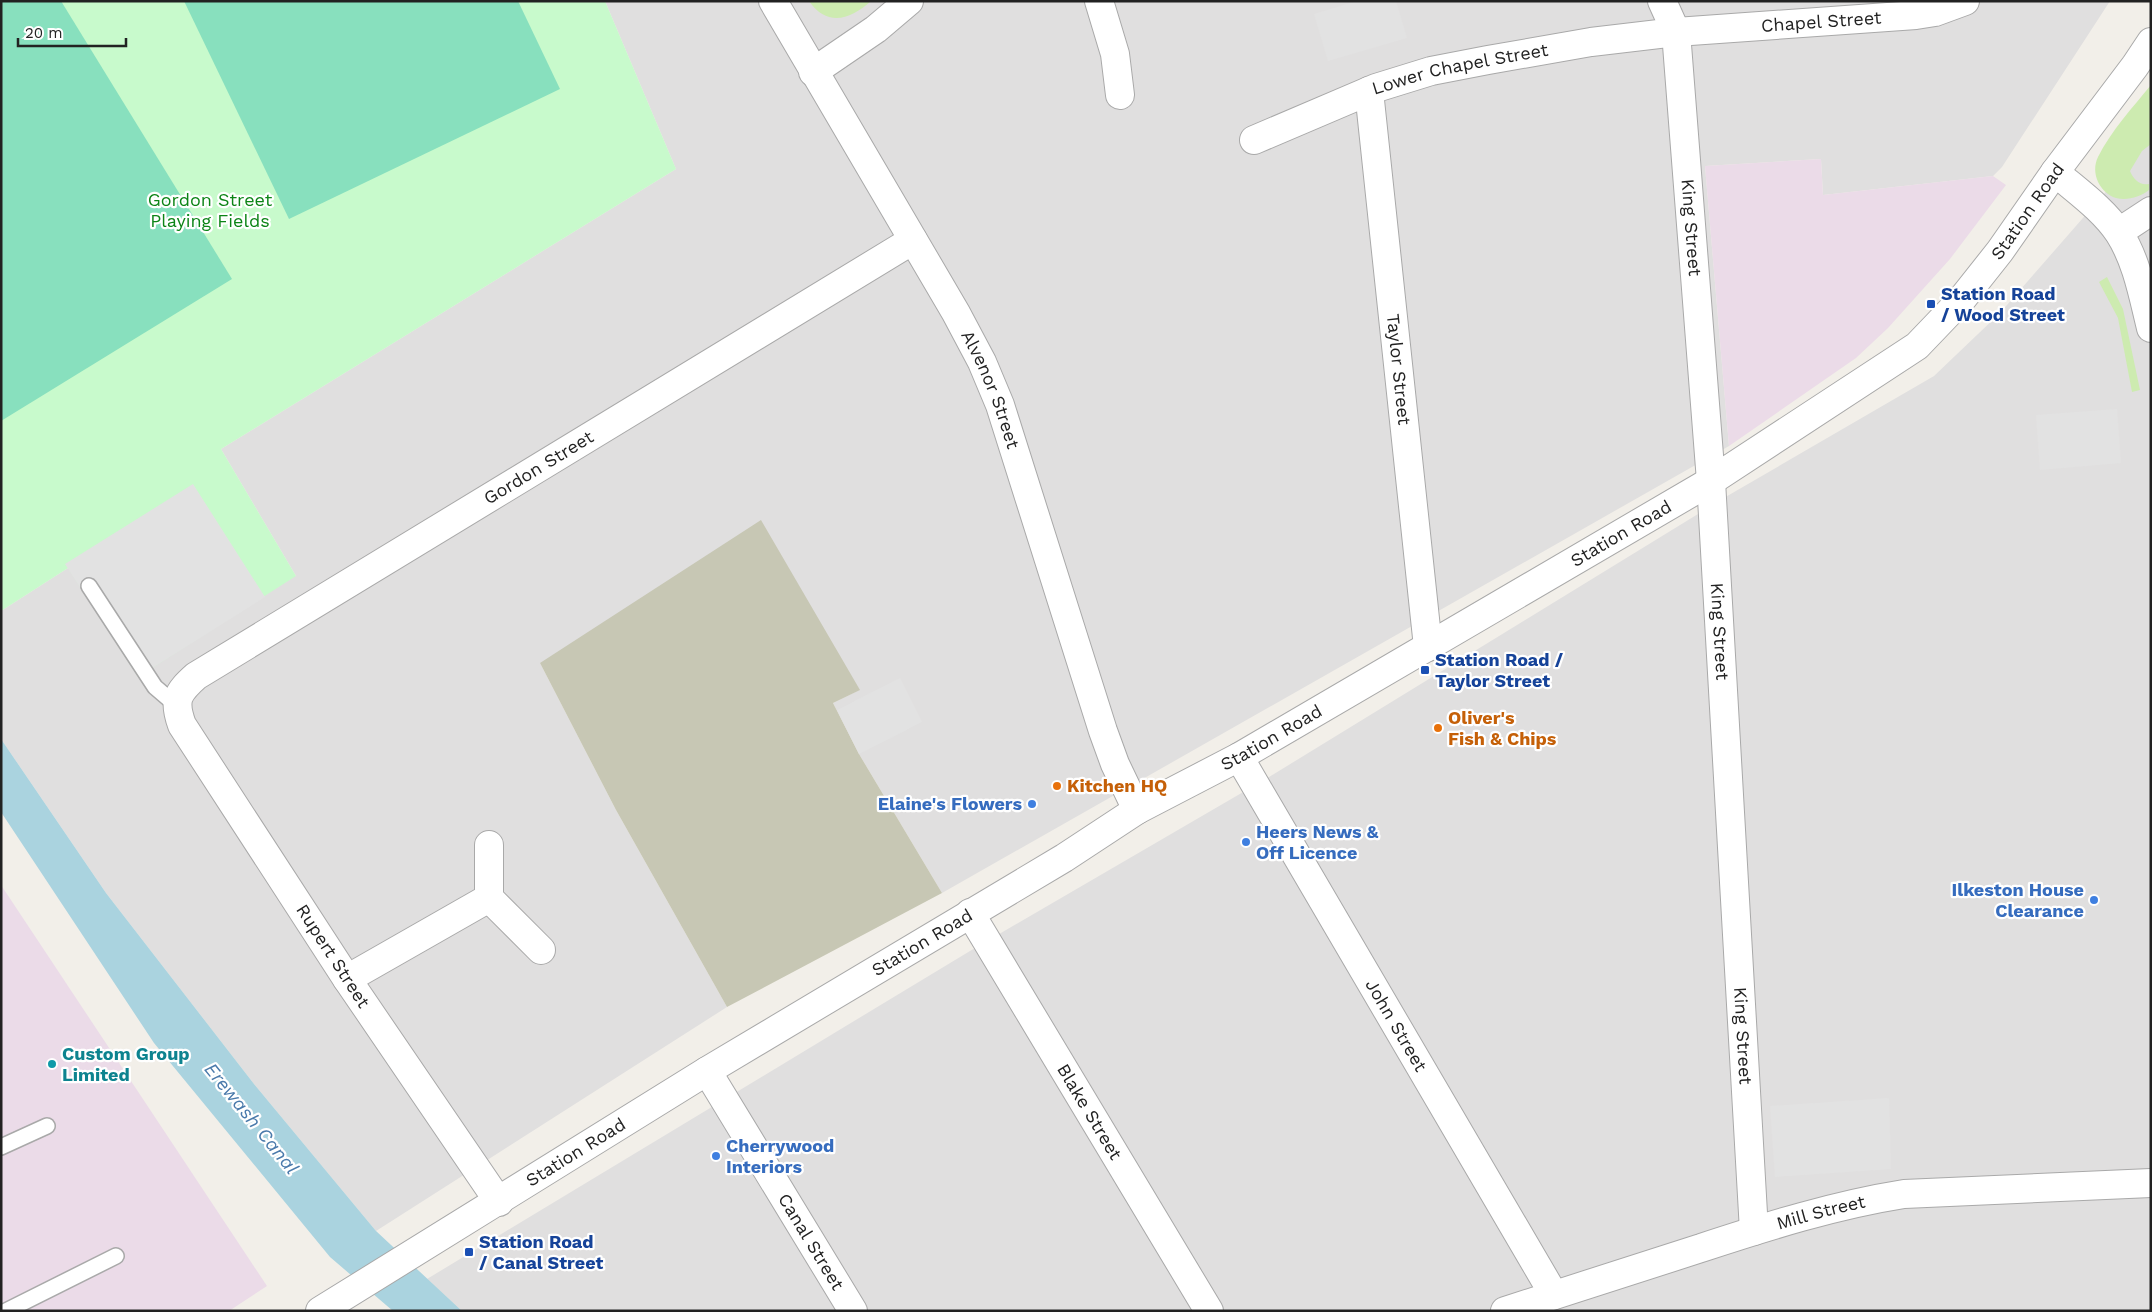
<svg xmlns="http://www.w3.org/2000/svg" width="2152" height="1312" font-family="'Work Sans',sans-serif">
	<rect width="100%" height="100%" fill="#f2efe9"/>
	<g fill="#e0dfdf">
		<path d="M605,1H2110L2002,167L1993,176L1823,195L1821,159L1705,166L1729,446L942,893L859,754L833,703L859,690L540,663L616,810L727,1007L376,1231L254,1084L106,893L1,739V611L68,568L296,576L221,449L676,169Z"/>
		<path d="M2151,140V1311H462L427,1279L970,951L1274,774L1729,495L1934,376L2000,313Z"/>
	</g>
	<g fill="#ebdbe8">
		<path d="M1821,159L1823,195L1993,176L2006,185L1950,259L1888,328L1856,358L1729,446L1705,166Z"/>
		<path d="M1,885L267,1286L229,1311H1Z"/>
	</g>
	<path fill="#c7c7b4" d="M761,520L860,690L833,703L859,754L942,893L727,1007L616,810L540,663Z"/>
	<g fill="#cdebb0">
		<path d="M809,1H871C850,20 827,27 809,1Z"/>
		<path d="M2151,85V144L2142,151L2130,171C2133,179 2140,186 2149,184V190C2140,197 2127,201 2116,198C2100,193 2090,173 2098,157C2111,131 2133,107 2151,85Z"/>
		<path d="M2107,277L2123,309L2140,390L2132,392L2118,318L2099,282Z"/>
	</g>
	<path fill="#c8facc" d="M1,1H605L676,169L221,449L296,576L138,677L68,568L1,611Z"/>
	<g fill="#88e0be">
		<path d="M1,1H61L232,279L1,421Z"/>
		<path d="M184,1H518L560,89L289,219Z"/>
	</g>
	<g fill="#e2e2e2">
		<path d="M1357,1H1396L1407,38L1328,61L1314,14Z"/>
		<path d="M2117,409L2121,463L2040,470L2036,415Z"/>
		<path d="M193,484L265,597L138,677L65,564Z"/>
		<path d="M900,678L922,722L859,754L837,710Z"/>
		<path d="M1889,1098L1891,1169L1775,1177L1770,1106Z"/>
	</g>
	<path fill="#aad3df" d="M1,739L106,893L254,1084L376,1231L462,1311H393L330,1257L154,1043L1,812Z"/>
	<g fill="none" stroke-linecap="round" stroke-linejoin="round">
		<g stroke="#a9a9a9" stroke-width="18">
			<g id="service">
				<path d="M89,586L155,687L176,705"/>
				<path d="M1,1147L47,1126"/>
				<path d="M6,1311L116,1256"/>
			</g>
		</g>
		<g stroke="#a9a9a9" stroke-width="30">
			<g id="minor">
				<path d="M1099,1L1115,54L1120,95"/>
				<path id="s1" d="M1662,1L1676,32L1711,481L1754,1231"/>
				<path d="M813,72L876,29L909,1"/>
				<path id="s2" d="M1369,91L1428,647"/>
				<path id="s3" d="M1254,140L1376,88L1431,71L1488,60L1591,42L1676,32L1916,15L1935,12L1965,1"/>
				<path d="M2055,172C2077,191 2103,209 2119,233C2137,261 2143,296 2151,328"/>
				<path d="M2119,232L2151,211"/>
				<path id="s4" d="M1239,757L1554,1295"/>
				<path d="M489,845V898L541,950"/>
				<path id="s5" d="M970,913L1209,1311"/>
				<path d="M347,979L489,898"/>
				<path id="s6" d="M707,1071L853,1311"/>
				<path id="s7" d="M499,1202L347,979L182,725C173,700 177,693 196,676L913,240"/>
				<path id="s8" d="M1505,1311C1571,1290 1636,1269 1701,1248C1768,1226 1835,1205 1904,1194L2151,1183"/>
			</g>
		</g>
		<g stroke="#a9a9a9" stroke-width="30">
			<g id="tertiary">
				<path id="s9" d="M773,1L956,313L982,362L1000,405L1103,731L1115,764L1137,810"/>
				<path id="s10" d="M320,1311L707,1071L1064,858L1137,810L1239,757L1711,481L1917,346L1962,299L2000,251L2055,172L2135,66L2151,42"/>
			</g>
		</g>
		<use href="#service" stroke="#fff" stroke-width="15"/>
		<use href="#minor" stroke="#fff" stroke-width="28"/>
		<use href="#tertiary" stroke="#fff" stroke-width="28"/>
	</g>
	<g fill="#1a4fb4" stroke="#fff" stroke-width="2">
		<rect x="1926" y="299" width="10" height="10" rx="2.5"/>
		<rect x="1420" y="665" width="10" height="10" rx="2.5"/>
		<rect x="464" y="1247" width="10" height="10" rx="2.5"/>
	</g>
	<g fill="#e8710a" stroke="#fff" stroke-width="2">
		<circle cx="1438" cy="728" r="5"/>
		<circle cx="1057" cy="786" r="5"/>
	</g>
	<g fill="#3f7fe0" stroke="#fff" stroke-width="2">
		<circle cx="1032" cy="804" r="5"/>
		<circle cx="1246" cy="842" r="5"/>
		<circle cx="2094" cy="900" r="5"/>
		<circle cx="716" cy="1156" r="5"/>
	</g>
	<circle fill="#0f9aa8" stroke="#fff" stroke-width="2" cx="52" cy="1064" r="5"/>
	<g text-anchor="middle" stroke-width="4.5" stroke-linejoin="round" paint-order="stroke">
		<g font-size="18" fill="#222" stroke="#fff">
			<text dy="6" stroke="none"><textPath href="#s3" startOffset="584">Chapel Street</textPath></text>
			<text dy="6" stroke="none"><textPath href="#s3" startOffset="219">Lower Chapel Street</textPath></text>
			<text dy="6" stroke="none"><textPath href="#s10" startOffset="2041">Station Road</textPath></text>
			<text dy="6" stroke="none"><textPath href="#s1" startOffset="230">King Street</textPath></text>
			<text dy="6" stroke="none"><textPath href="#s2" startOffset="280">Taylor Street</textPath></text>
			<text dy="6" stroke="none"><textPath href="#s9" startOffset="446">Alvenor Street</textPath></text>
			<text dy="6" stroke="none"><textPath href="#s7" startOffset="1030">Gordon Street</textPath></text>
			<text dy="6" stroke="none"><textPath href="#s10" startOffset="1516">Station Road</textPath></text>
			<text dy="6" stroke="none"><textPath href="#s1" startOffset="635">King Street</textPath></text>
			<text dy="6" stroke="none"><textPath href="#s10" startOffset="1111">Station Road</textPath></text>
			<text dy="6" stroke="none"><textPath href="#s10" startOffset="706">Station Road</textPath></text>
			<text transform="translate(333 956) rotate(57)" y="6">Rupert Street</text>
			<text dy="6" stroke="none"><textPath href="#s4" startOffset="311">John Street</textPath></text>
			<text dy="6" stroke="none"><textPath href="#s1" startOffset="1040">King Street</textPath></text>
			<text dy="6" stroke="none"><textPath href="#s5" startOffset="232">Blake Street</textPath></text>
			<text dy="6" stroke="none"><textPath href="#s10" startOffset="301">Station Road</textPath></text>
			<text dy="6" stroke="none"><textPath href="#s8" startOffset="331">Mill Street</textPath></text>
			<text dy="6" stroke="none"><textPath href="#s6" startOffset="200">Canal Street</textPath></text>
		</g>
		<g font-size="18" fill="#0c8416" stroke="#fff">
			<text x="210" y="206">Gordon Street<tspan x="210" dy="21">Playing Fields</tspan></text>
		</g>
		<g font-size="18" font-weight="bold" fill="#164399" stroke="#fff" text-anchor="start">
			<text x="1941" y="300">Station Road<tspan x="1941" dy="21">/ Wood Street</tspan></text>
			<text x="1435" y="666">Station Road /<tspan x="1435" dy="21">Taylor Street</tspan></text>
			<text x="479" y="1248">Station Road<tspan x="479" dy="21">/ Canal Street</tspan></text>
		</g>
		<g font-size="18" font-weight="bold" fill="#c56008" stroke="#fff" text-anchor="start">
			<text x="1448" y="724">Oliver's<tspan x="1448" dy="21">Fish &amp; Chips</tspan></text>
			<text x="1067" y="792">Kitchen HQ</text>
		</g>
		<g font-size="18" font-weight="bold" fill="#366cbe" stroke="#fff" text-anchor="end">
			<text x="1022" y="810">Elaine's Flowers</text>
			<text x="1256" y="838" text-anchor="start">Heers News &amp;<tspan x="1256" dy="21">Off Licence</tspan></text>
			<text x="2084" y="896">Ilkeston House<tspan x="2084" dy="21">Clearance</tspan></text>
			<text x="726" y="1152" text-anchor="start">Cherrywood<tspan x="726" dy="21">Interiors</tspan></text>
		</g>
		<g font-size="18" font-weight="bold" fill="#0d838f" stroke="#fff" text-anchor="start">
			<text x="62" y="1060">Custom Group<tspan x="62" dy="21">Limited</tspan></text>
		</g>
		<g font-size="19" font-style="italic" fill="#4a7aab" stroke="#fff">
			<text transform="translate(252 1118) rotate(51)" y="7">Erewash Canal</text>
		</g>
	</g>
	<rect width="2152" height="1312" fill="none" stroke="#222222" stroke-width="5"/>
	<path d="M18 38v8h108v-8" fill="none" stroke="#222222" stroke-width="2.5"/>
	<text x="25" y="38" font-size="15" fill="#222222" stroke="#ffffff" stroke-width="4" paint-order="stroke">20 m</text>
</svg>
